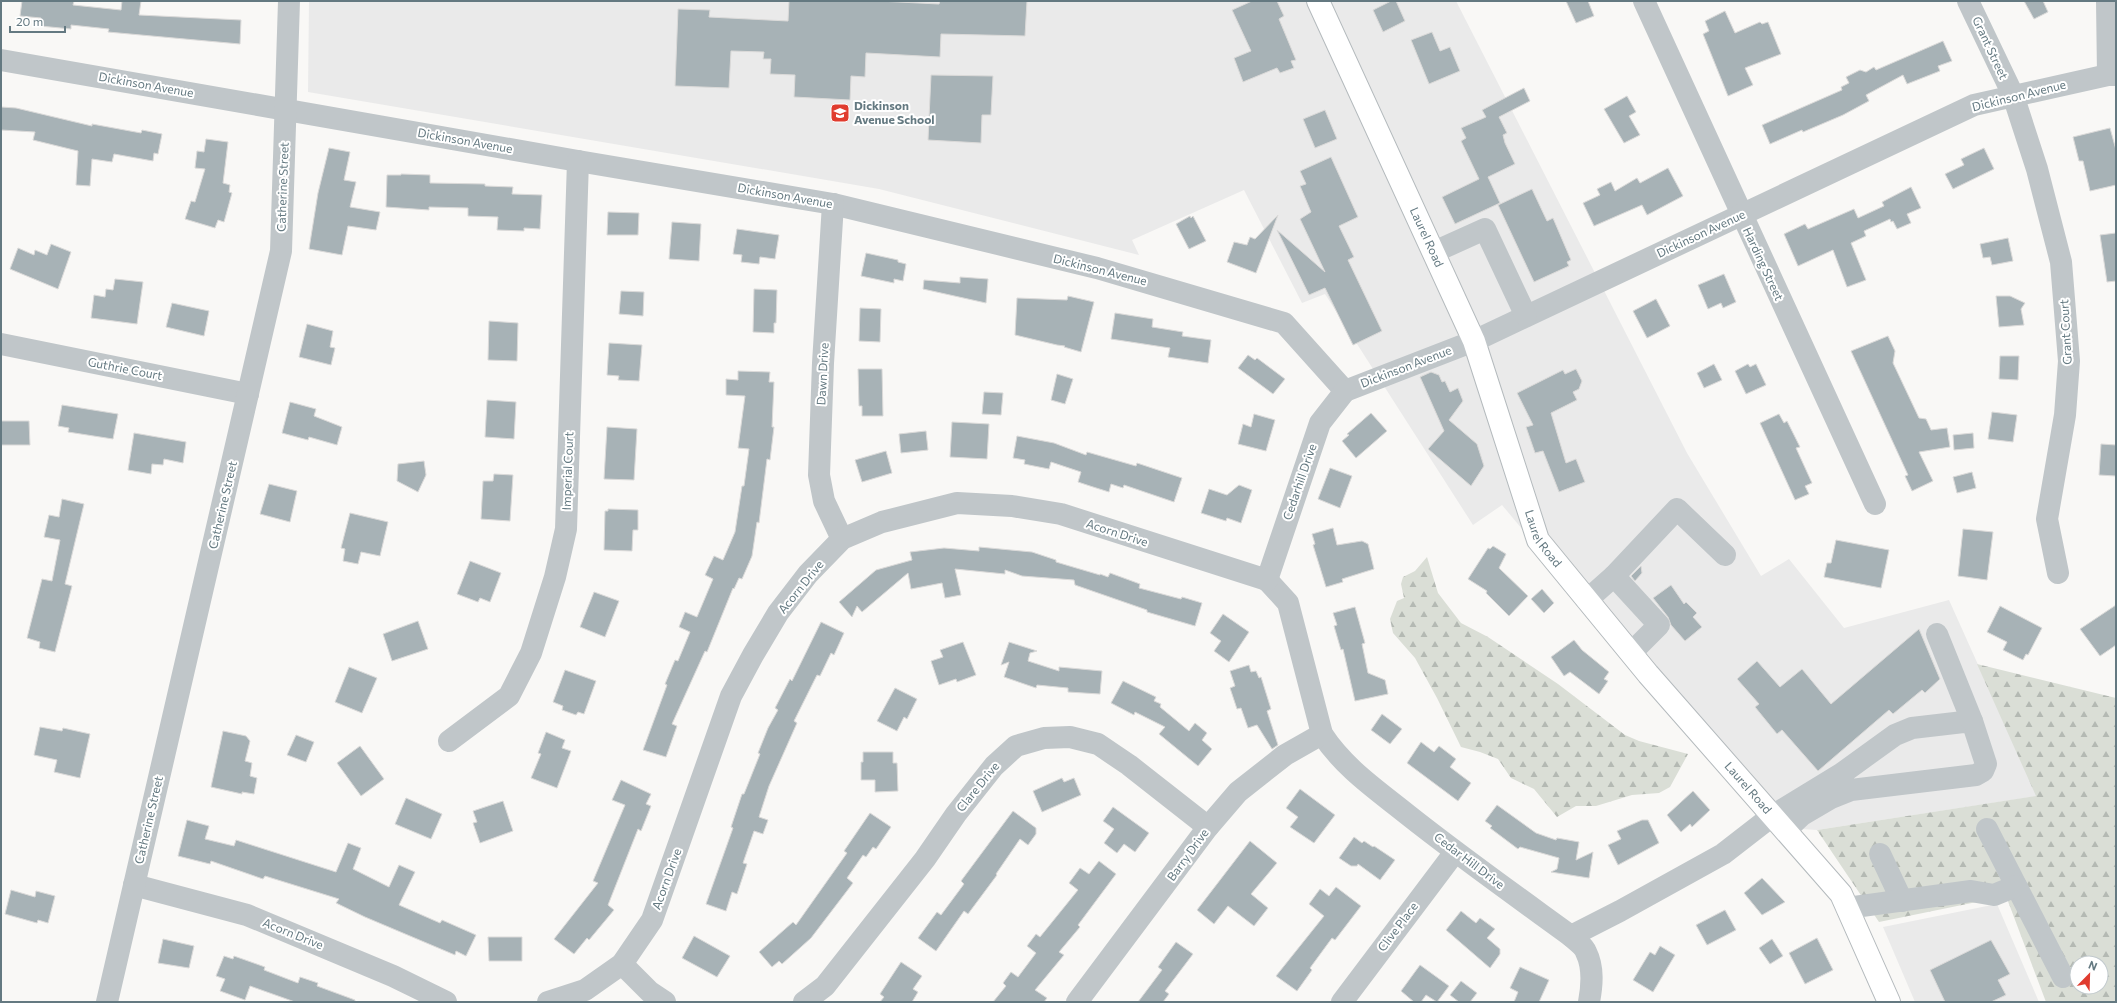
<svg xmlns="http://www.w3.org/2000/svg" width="2117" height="1003" font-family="Commissioner,sans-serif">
	<defs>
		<pattern id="forest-firs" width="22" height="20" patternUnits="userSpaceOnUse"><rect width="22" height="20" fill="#daded6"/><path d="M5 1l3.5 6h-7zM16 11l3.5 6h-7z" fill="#b4b9b3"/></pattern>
	</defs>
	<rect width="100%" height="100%" fill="#f9f8f6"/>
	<g fill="#eaeaea">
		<path d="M309,1H1456L1687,453L1761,576L1789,559L1844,628L1949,600L2037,796L1817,830L1770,827L1502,505L1473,525L1325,294L1302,303L1244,190L1132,240L1139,255L879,189L308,92Z"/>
		<path d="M1997,904L2039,1002H1915L1883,927Z"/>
	</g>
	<g fill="url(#forest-firs)" fill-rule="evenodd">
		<path d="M1427,557L1438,593L1461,623L1488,637L1558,684L1625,735L1639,741L1688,754L1670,787L1659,793L1632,795L1596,806H1576L1557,817L1534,789L1511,778L1498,759L1480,752L1461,747L1437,698L1415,658L1393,633L1390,619L1397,601L1404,598L1401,584L1403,577L1415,571Z"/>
		<path d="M1977,664L2116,698V1002H2046L2006,896L1879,922L1817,830L2036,796ZM2077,963H2101V987H2077Z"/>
	</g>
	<g fill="#a7b2b6" stroke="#dbdad9">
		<path d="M22,1H74L73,5L121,10L122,1H141L139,15L241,20L240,44L108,32L109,29L71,25V29L40,26L41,18L20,16Z"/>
		<path d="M789,1H878L939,4L940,1H1027L1025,36L941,34L940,57L866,53L865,77L851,76L850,100L794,97L795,75L770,74L771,59H763L764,52L731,51L729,88L675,86L678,9L710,10L709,17L788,21Z"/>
		<path d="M1252,1H1277L1284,16L1279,19L1296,60L1291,61L1294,68L1280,73L1277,68L1243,82L1234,58L1251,51L1232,10Z"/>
		<path d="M1391,1H1396L1405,21L1383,32L1373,10Z"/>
		<path d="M1566,1H1588L1594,16L1576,23Z"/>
		<path d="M2024,1H2043L2048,12L2034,19Z"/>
		<path d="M1725,11L1735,33L1760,22L1762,24L1768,22L1781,54L1745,68L1753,85L1728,96L1703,34L1709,31L1705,21Z"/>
		<path d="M1432,32L1440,51L1450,47L1460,71L1429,84L1411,40Z"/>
		<path d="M1943,41L1952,61L1938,66L1940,71L1907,84L1903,75L1866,95L1869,101L1843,115L1803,132L1802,130L1770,144L1762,125L1842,90L1841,87L1849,83L1846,77L1860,70L1866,72L1874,67L1876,70Z"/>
		<path d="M931,75L993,76L991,115H982L981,143L928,140Z"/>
		<path d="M1524,88L1530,101L1499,117L1507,133L1503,135L1505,143L1515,164L1488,177L1500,203L1455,224L1442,197L1479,179L1461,141L1466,138L1461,128L1486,117L1482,110Z"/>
		<path d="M1627,96L1636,112L1629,116L1640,135L1624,143L1604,109Z"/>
		<path d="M1,107L16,108L92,126V124L141,133L142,130L162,134L158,154L154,153L153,161L114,154L112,162L92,159L90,186L76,185L78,151L33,140L35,132L1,130Z"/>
		<path d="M1325,110L1337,139L1315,148L1303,119Z"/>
		<path d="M2110,128L2116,150V185L2090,191L2083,161H2079L2073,137Z"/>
		<path d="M206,139L228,142L223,183L230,185L229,192L232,193L224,222L218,220L215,228L185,219L191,201L195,202L205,169L195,168L197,151L204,152Z"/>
		<path d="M329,148L350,152L344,180L356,182L350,207L380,212L376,230L348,226L342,255L309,249L318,193Z"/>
		<path d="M1984,148L1994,169L1953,189L1945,174L1964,165L1961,159Z"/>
		<path d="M1331,157L1358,217L1339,226L1354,257L1348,260L1382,331L1353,345L1325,288L1309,295L1277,230L1325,272L1300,219L1311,212L1300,186L1306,184L1300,171Z"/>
		<path d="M1668,168L1683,196L1647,215L1642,205L1594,226L1583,203L1600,195L1597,189L1611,182L1615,191L1637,178L1640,183Z"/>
		<path d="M401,174L430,175V183L485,184V186L513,187L512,194L542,195L540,229L524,228V231L497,230L498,217L468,216V208L429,207V210L386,207L387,175H401Z"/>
		<path d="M1911,187L1921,208L1907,214L1911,223L1897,229L1893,221L1891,222L1890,219L1864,231L1866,236L1851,243L1866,280L1847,287L1833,250L1798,266L1784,234L1805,224L1808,229L1854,209L1858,218L1884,206L1882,202Z"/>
		<path d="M1532,189L1547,221L1553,218L1571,260L1567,262L1569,266L1534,282L1498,205Z"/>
		<path d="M608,212L639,213L638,235H607Z"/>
		<path d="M1278,215L1256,273L1227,262L1234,242L1247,245L1250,237L1255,239Z"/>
		<path d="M1190,216L1191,218L1193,216L1206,241L1189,249L1176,224Z"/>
		<path d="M672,222L701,224L699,261L669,259Z"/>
		<path d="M737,229L779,235L775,259L760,257L759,264L741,262L742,255L733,254Z"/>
		<path d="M2116,233V281L2107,282L2100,235Z"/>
		<path d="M2008,238L2013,261L1992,265L1990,257L1983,258L1980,244Z"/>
		<path d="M51,244L71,252L58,289L10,269L18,248L34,255L35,250L47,255Z"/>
		<path d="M866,253L898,260V262L906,264L903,281L894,279V283L861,276Z"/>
		<path d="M1724,274L1736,302L1723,308L1721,303L1708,309L1698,285Z"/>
		<path d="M960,277L988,279L986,303L923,289L924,280L960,283Z"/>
		<path d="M115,279L143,282L137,324L91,318L94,295L105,297L106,289L113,290Z"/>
		<path d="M754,289L777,290L776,323H774V333L753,332Z"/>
		<path d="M621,291L644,292L643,316L619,314Z"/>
		<path d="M1068,296L1094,302L1081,352L1064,347L1065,346L1057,345L1015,335L1017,298L1067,300Z"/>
		<path d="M1996,296H2010L2025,303L2021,309L2024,325L1999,327Z"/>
		<path d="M1656,299L1670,326L1647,338L1633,311Z"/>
		<path d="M172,303L209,311L204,336L166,327Z"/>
		<path d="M860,308L881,309L880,342L859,341Z"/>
		<path d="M1115,313L1153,319L1152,327L1183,332L1182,336L1211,340L1208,363L1168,357L1170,348L1111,339Z"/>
		<path d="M489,321L518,323L517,361L488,360Z"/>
		<path d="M307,324L333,331L330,347L335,348L331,365L299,357Z"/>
		<path d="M1888,336L1895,351L1893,363L1919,418L1926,419L1931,430L1947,428L1950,447L1919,452L1933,481L1912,491L1905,476L1908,475L1851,351Z"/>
		<path d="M609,343L642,345L639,381L618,380L619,376L607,375Z"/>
		<path d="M1248,355L1255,360L1257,358L1285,379L1273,394L1238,368Z"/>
		<path d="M2000,356H2019L2018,380L1999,379Z"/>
		<path d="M1714,364L1722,380L1704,388L1697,373Z"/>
		<path d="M1748,364L1750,367L1756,364L1766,385L1746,394L1735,371Z"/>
		<path d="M858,369H882L883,416H862V406H859Z"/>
		<path d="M1576,369L1582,381L1579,389L1573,392L1577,400L1551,413L1566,463L1576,459L1585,482L1559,492L1543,451L1535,453L1526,427L1533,425L1517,393L1563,370L1565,374Z"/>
		<path d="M738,371L770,372L769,382H774L772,427H774L770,460L767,459L759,523L757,522L752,556L742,579L739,578L734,589L733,588L707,652L705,651L672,724L677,726L666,757L643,750L667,685L665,684L675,660L678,661L690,632L679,627L685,612L697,617L713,579L705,575L714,556L723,560L735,532L742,486H744L749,449L738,448L745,396L726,395V379L738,380Z"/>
		<path d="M1431,372L1439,375L1442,382L1445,381L1450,392L1458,388L1463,401L1449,420L1477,444L1484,466L1471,486L1428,449L1444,431L1420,377Z"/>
		<path d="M1057,374L1073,379L1065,404L1051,400Z"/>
		<path d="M984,392L1003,393L1001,415L982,414Z"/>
		<path d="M487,400L516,402L514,439L485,437Z"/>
		<path d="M290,402L316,409L314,416L342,427L337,445L309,437L308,440L282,433Z"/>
		<path d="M62,405L118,414L113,439L68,432L69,428L58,426Z"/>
		<path d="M1992,412L2017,415L2013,442L1988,439Z"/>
		<path d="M1371,413L1387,431L1356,458L1342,441L1349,435L1347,434Z"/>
		<path d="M1254,414L1275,420L1266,451L1238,444L1243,424L1251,427Z"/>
		<path d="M1779,414L1784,423L1787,421L1800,447L1796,448L1812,483L1805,486L1809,494L1795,500L1760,423Z"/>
		<path d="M1,421H29L30,445H1Z"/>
		<path d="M952,422L989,424L987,459L950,457Z"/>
		<path d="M607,427L637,429L634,480L604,479Z"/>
		<path d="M926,431L928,450L901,453L899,434Z"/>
		<path d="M134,433L186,442L183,463L164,459L163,465L152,464L151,474L128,470Z"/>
		<path d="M1973,433L1974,448L1954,450L1953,435Z"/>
		<path d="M1017,436L1054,443L1086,455L1087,452L1136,466L1137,463L1182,478L1174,502L1124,485L1123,488L1111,484L1109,492L1090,486L1078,482L1081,472L1051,462L1049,469L1024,464L1025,460L1013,458Z"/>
		<path d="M2101,444L2116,445V476L2099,475Z"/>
		<path d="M886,451L892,473L862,482L855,460Z"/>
		<path d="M424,461L426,475L418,492L397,481L398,464Z"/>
		<path d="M1330,468L1352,476L1340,508L1318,499Z"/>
		<path d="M1972,472L1976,488L1957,493L1953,477Z"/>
		<path d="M494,474L513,475L510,521L481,519L483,481H493Z"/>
		<path d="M269,484L297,491L290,522L260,514Z"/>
		<path d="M1239,485L1252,490L1241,523L1227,518L1226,521L1201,513L1209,489L1227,495Z"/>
		<path d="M62,499L84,504L65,584L72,586L55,652L39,648L40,642L27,638L42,579L52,581L60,540L44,537L49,515L59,517Z"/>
		<path d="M608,509L638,510V530H633L632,551L604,550L605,511H608Z"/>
		<path d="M350,513L388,522L380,556L361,552L358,564L343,561L345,549L341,548Z"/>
		<path d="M1333,528L1337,545L1362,541L1368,544L1374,569L1342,579L1343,582L1326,587L1313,545L1315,544L1312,534Z"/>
		<path d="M1963,529L1993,532L1987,580L1958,576Z"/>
		<path d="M1836,540L1889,550L1881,588L1824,577L1827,563H1831Z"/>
		<path d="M1493,546L1506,554L1499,568L1528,596L1509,616L1486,593L1487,591L1468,579L1488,548L1490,549Z"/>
		<path d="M979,547L1032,552L1056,560V562L1100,575V574L1108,577L1110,573L1140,584L1139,588L1181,599L1182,597L1202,603L1195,626L1147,612V610L1075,585L1074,580L1022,576L1005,570V574L955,569L961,595L945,598L942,583L911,589L908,573L862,612L857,606L852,617L839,602L876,570L912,560L910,552L944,548L979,551Z"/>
		<path d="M470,561L501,573L490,602L480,598L478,602L457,594Z"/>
		<path d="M1641,566L1642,573L1635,581L1631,576Z"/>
		<path d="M1671,585L1684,604L1686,602L1697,613L1693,617L1702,627L1685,641L1671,625L1668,617L1653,598Z"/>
		<path d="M1542,589L1554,603L1544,613L1531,599Z"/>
		<path d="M594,592L619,601L605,637L580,627Z"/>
		<path d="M2116,605V645L2100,656L2080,629Z"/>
		<path d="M2000,606L2042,628L2028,655L2026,654L2023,660L2003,650L2007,642L1987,632Z"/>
		<path d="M1355,607L1365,643L1362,644L1368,673L1385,680L1388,694L1355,701L1343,649L1341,650L1334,626L1337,625L1333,613Z"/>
		<path d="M1223,614L1249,632L1229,662L1214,651L1221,641L1210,633Z"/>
		<path d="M418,621L428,649L392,661L383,634Z"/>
		<path d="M821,622L844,633L834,655L831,653L820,676L817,675L794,721L797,723L769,786L759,817L768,820L763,834L754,831L743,863L747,864L737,894L732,892L726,911L706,904L733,828L731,827L742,794H744L760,754L758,753L768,728L778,710L775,708L790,679L792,681Z"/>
		<path d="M1919,629L1940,679L1925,693L1922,690L1893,714L1889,710L1818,771L1782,730L1777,734L1755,707L1759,704L1737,679L1757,661L1780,687L1802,669L1831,704Z"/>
		<path d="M1574,640L1582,650L1609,672L1604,679L1608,681L1599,694L1570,672L1564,676L1551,657Z"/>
		<path d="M963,642L976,675L957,682L956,679L939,685L931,661L943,657L940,650Z"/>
		<path d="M1009,642L1037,651L1030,653L1028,661L1059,671V667L1102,671L1100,694L1068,692V688L1037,685L1036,688L1004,677L1009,662L1001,665Z"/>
		<path d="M1249,665L1251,672L1256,671L1259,678L1261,677L1271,709L1267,711L1278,745L1272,749L1257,725L1248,728L1241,708L1237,709L1230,688L1235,686L1230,671Z"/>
		<path d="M349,667L377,678L362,713L335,702Z"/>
		<path d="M565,670L596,681L584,714L578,712L576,715L562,710L563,706L553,702Z"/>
		<path d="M1123,681L1156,697L1154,701L1161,704L1160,707L1189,731L1195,723L1207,733L1202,740L1212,749L1198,766L1159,734L1165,727L1135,712L1134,715L1111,703Z"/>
		<path d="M895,688L917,699L907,719L904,717L897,731L877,721Z"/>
		<path d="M1382,714L1402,729L1390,744L1371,730Z"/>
		<path d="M40,727L62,731L63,728L90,734L80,778L54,772L57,760L34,755Z"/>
		<path d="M223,731L246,736L250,741L245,761L252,763L250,776L257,778L254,794L242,792V794L211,787Z"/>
		<path d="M546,732L565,740L562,748L571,751L557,788L531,778L541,754L538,753Z"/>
		<path d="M296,735L314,742L306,762L287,755Z"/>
		<path d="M1421,742L1434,752L1439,746L1456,759L1450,767L1471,783L1458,801L1407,763Z"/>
		<path d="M360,746L384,779L361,796L337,763Z"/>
		<path d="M863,752H893V763H897L898,791L875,792V780H861V762H863Z"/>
		<path d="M1062,778L1064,782L1074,778L1081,795L1042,812L1033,791Z"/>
		<path d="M621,780L651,794L646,804L651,806L641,831L638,829L608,905L614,910L589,940L587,938L574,954L554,939L598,883L593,881L625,805L612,800Z"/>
		<path d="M1300,789L1335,815L1314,843L1290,827L1298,817L1286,808Z"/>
		<path d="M1693,791L1710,810L1692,827L1690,824L1681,832L1667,815Z"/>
		<path d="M406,798L442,814L431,839L395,824Z"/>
		<path d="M503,801L513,831L480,843L473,823L477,822L473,811Z"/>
		<path d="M1497,805L1536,833L1556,840L1557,838L1579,842L1576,860L1593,852L1589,878L1551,872L1557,869L1559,858L1520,847L1518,849L1490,828L1492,826L1485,821Z"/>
		<path d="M1113,807L1149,833L1135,852L1124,844L1117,853L1104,843L1114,829L1103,821Z"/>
		<path d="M1013,811L1036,828V834L1028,845L1020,839L996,874L997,875L968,914L964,911L936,951L918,938L937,912L941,915L964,884L961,881Z"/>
		<path d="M870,813L891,827L876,849L873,847L866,857L863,855L847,878L853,883L811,938L782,964L779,961L772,967L759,952L793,922L796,925L847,853L844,851Z"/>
		<path d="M187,820L209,826L205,839L234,846L236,840L336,872L348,843L361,848L353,869L389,887L399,865L415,872L399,905L440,923L442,920L476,935L466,956L456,951L455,955L365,917L336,903L339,899L265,876L263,879L211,861L210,864L178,856Z"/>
		<path d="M1642,820H1648L1659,843L1618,865L1608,845L1621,839L1617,831Z"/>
		<path d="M1354,837L1362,843L1364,841L1373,847L1374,846L1395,860L1380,880L1358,864L1357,866H1351L1339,858Z"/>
		<path d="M1250,841L1277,863L1251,894L1268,908L1254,926L1228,906L1214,924L1197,910Z"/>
		<path d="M1099,861L1116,874L1078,925L1080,927L1059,952L1064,955L1035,990L1047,998L1044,1002H993L1006,986L1003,983L1011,972L1018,977L1036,953L1027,946L1036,934L1040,937L1078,890L1069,883L1080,868L1089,874Z"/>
		<path d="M1762,878L1785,902L1762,915L1744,893Z"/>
		<path d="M1336,887L1361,906L1335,940L1332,938L1310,968L1312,970L1297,991L1276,976L1324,916L1309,904L1320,889L1329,896Z"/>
		<path d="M11,890L35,897L36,891L55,896L48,923L38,920L37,923L5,914Z"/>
		<path d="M1725,910L1736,930L1707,945L1696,925Z"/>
		<path d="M1461,911L1476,923L1480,918L1495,929L1487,938L1500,949V954L1490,968L1446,930Z"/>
		<path d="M694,936L730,956L717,977L682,958Z"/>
		<path d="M488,937H522V961H489Z"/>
		<path d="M1817,938L1833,970L1805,984L1789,953Z"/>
		<path d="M163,939L194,946L189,968L158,963Z"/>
		<path d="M1772,939L1783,956L1770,964L1759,948Z"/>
		<path d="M1991,940L2010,974L1998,980L2006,995L1991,1002H1945L1930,970Z"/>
		<path d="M1176,942L1193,954L1165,991L1169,994L1163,1002H1138L1162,970L1158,967Z"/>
		<path d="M1660,946L1675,955L1653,992L1633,980L1650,952L1655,955Z"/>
		<path d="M224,956L233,959L234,956L265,967L264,970L298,983L300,977L318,983L317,986L355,1000V1002H295L250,986L245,1000L220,991L225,979L216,976Z"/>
		<path d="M901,962L922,976L913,989L918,992L912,1002H880L884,997L880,994Z"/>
		<path d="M1420,965L1449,986L1437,1002L1426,995L1421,1002H1414L1401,991Z"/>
		<path d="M1520,967L1549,980L1539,1002H1514L1518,992L1510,988Z"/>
		<path d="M1461,981L1477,993L1470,1002H1459L1450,995Z"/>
	</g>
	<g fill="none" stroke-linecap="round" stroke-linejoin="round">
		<g stroke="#b4babd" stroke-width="24">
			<g id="major">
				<path id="s1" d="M1318,1L1474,341L1538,540L1648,674L1841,894L1889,1002"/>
			</g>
		</g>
		<g stroke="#c0c6c9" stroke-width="22">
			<path d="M1644,1L1875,504"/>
			<path d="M1968,1L2013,95L2037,169L2061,262L2069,361L2065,415L2047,519L2058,573"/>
			<path d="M2107,1L2108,75"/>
			<path d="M1,60L578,161L833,204L1097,268L1284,323L1345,391L1474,341L1974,105L2108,75H2116"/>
			<path d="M833,204L823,363L819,475L824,501L842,539"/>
			<path d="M1434,252L1485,229L1526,316"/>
			<path d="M1,344L248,394"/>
			<path d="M1614,576L1677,509L1725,555"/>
			<path d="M1267,580L1288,603L1322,734C1344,768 1377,790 1408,815C1461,857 1516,896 1571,936L1620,911L1723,854L1772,816L1841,774L1895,735L1912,728L1972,721L1986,764L1983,771L1976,775L1851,790L1831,798L1802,815L1785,831"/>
			<path d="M1267,580L1320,423L1345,391"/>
			<path d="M1587,600L1614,576L1659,625L1631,653"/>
			<path d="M1937,634L1972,721"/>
			<path d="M449,741L509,696L531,653L555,577L566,529L578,161"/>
			<path d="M1987,829L2063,977"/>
			<path d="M1880,854L1902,901"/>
			<path d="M134,885L247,915L393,976L446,1002"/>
			<path d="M1847,908L1971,891L1994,895L2016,886"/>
			<path d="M1571,936C1576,941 1584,946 1586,952C1594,968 1592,986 1589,1002"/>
			<path d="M622,964L650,992L665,1002"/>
			<path d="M107,1002L281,251L289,1"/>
			<path d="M548,1002L585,990L622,964L652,920L731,696L753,655L778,613L808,574L842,539L882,522L957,503L1012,506L1061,514L1267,580"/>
			<path d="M804,1002L825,986L925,859L956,814L994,766L1016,746L1044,738L1070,737L1098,744L1129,765L1208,827"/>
			<path d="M1077,1002L1208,827L1238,792L1285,755L1322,734"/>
			<path d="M1342,1002L1455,852"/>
		</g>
		<use href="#major" stroke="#fff" stroke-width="22"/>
	</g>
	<defs>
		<g id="school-square" transform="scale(1)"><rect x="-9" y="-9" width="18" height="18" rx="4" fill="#e03c2f" stroke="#fff"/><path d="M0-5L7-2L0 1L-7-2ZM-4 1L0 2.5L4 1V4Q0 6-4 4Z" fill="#fff"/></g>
	</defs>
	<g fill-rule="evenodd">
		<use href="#school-square" x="840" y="113"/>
	</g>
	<g text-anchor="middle" stroke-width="4" stroke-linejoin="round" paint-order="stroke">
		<g font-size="12" fill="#647981" stroke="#fff">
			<text transform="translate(1990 48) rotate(65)" y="4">Grant Street</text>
			<text transform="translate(146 85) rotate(10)" y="4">Dickinson Avenue</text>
			<text transform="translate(2019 96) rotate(-14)" y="4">Dickinson Avenue</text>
			<text transform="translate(465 141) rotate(10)" y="4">Dickinson Avenue</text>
			<text transform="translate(283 187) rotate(-88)" y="4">Catherine Street</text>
			<text transform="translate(785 196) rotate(10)" y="4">Dickinson Avenue</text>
			<text transform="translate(1701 234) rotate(-25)" y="4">Dickinson Avenue</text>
			<text dy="4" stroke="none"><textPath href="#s1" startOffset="260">Laurel Road</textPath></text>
			<text transform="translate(1763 264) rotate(65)" y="4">Harding Street</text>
			<text transform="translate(1100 270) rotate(14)" y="4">Dickinson Avenue</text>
			<text transform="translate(2066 332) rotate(-93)" y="4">Grant Court</text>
			<text transform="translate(1406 367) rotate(-21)" y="4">Dickinson Avenue</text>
			<text transform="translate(125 369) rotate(11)" y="4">Guthrie Court</text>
			<text transform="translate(823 374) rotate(-87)" y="4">Dawn Drive</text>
			<text transform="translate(568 471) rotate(-88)" y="4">Imperial Court</text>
			<text transform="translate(1300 482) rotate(-71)" y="4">Cedarhill Drive</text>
			<text transform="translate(223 505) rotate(-77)" y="4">Catherine Street</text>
			<text transform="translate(1117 533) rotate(18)" y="4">Acorn Drive</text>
			<text dy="4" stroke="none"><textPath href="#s1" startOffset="584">Laurel Road</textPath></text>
			<text transform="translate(801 587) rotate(-51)" y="4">Acorn Drive</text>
			<text transform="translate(978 787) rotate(-51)" y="4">Clare Drive</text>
			<text dy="4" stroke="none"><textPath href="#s1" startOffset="908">Laurel Road</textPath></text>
			<text transform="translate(149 820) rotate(-77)" y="4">Catherine Street</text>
			<text transform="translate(1188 855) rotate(-54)" y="4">Barry Drive</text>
			<text transform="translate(1469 861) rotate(37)" y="4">Cedar Hill Drive</text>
			<text transform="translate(667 879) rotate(-70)" y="4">Acorn Drive</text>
			<text transform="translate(1398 927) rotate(-53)" y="4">Clive Place</text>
			<text transform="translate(293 934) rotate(22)" y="4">Acorn Drive</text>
		</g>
		<g font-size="12" font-weight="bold" fill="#647981" stroke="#fff" text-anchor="start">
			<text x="854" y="110">Dickinson<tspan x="854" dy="14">Avenue School</tspan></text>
		</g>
	</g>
	<rect width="2117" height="1003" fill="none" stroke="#647981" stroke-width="4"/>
	<g transform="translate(2089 975) rotate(23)"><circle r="19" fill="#ffffff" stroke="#c1c9cd"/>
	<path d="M0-3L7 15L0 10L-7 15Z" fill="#e03c2f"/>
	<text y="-6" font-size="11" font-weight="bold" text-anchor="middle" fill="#647981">N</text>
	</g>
	<path d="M10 26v6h55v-6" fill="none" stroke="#647981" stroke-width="2"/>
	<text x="16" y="26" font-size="12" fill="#647981" stroke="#ffffff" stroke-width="3" paint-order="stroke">20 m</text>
</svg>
